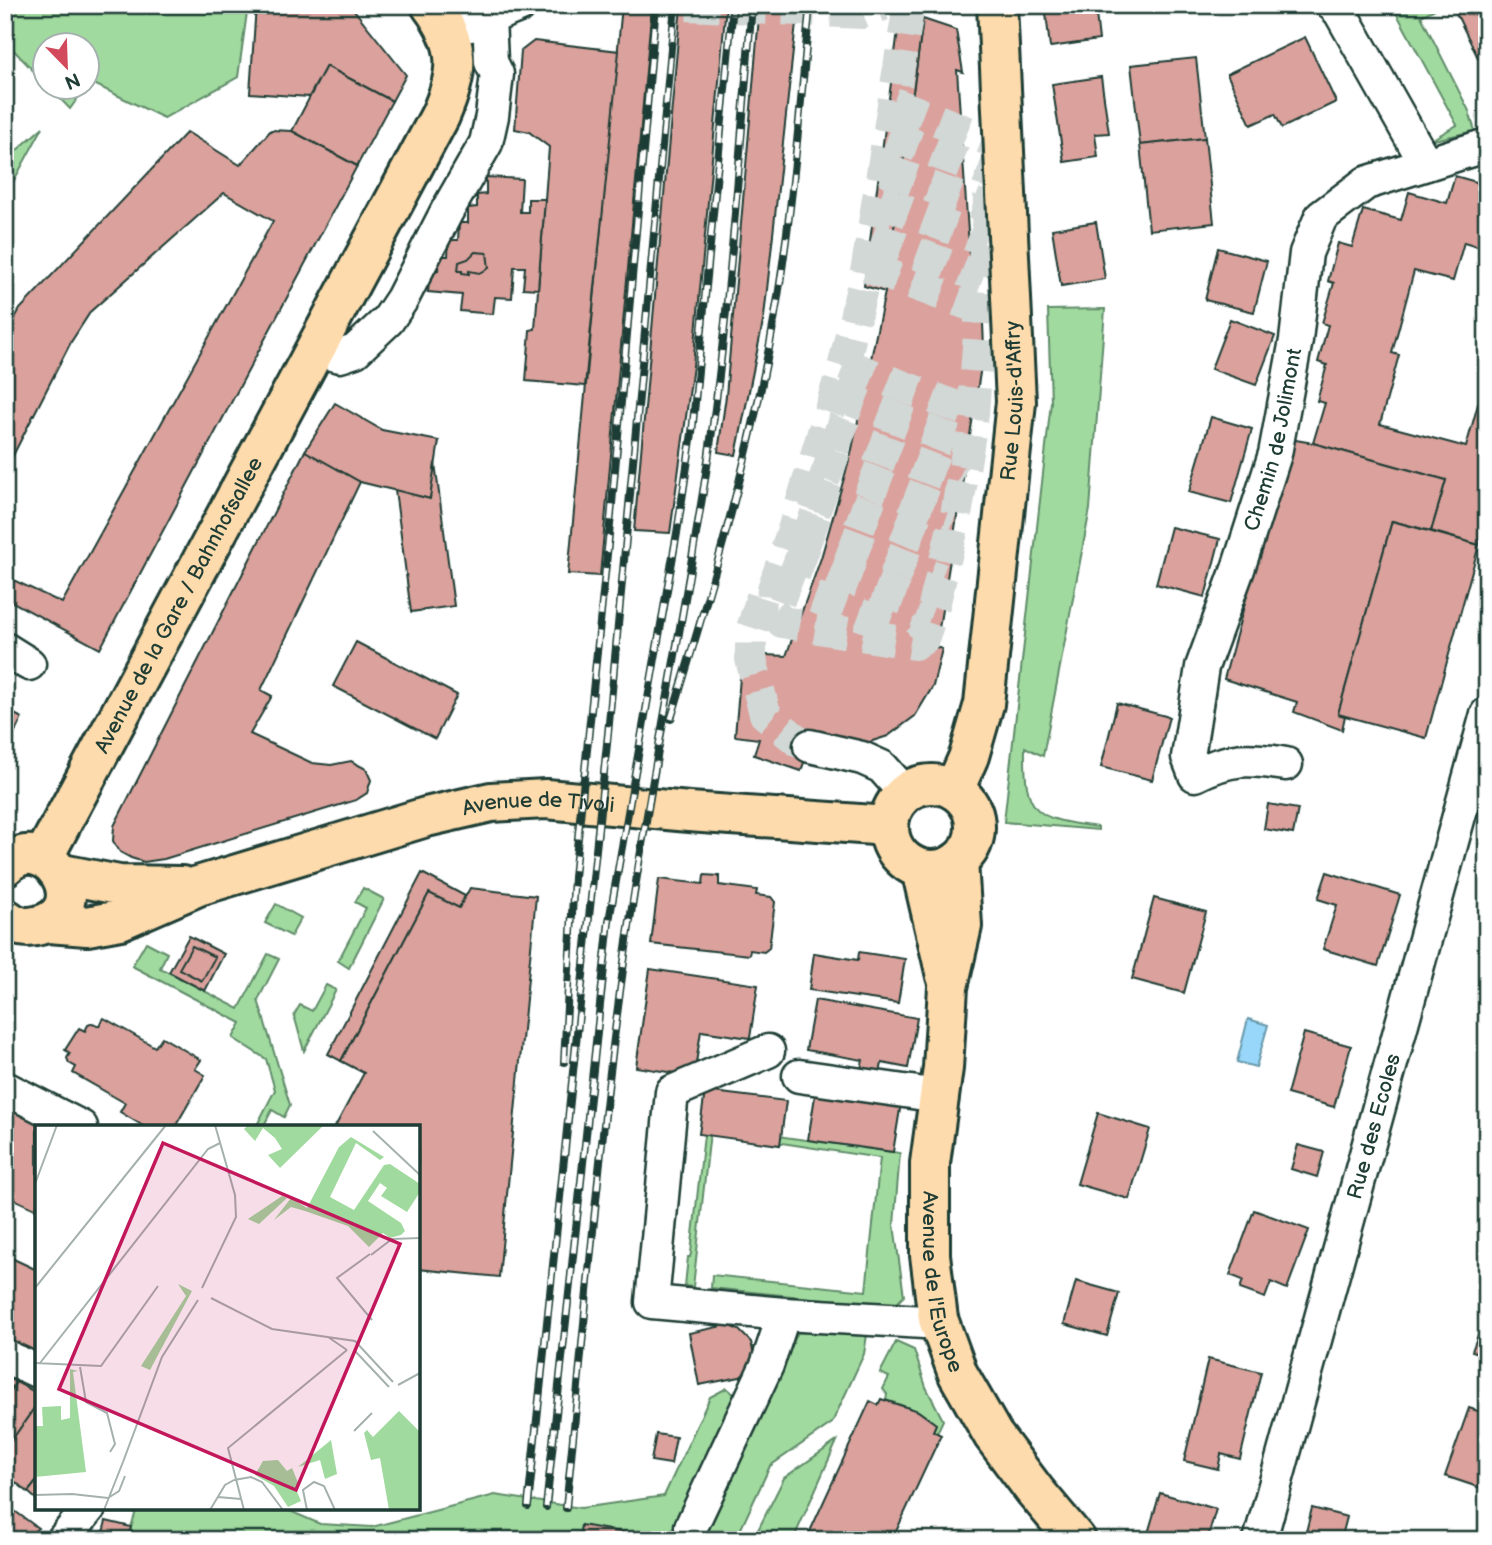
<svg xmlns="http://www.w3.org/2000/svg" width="1492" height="1545" font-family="'Balsamiq Sans',sans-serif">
	<rect width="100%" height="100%" fill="#fff"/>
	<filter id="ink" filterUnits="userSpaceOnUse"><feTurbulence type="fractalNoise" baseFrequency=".0143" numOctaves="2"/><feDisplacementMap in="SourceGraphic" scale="14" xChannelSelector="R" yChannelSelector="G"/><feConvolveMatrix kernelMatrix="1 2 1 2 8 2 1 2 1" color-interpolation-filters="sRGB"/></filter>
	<g filter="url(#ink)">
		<g fill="#a1da9f" stroke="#608c6a" stroke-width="2">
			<path d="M5,5H248L238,77L164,118L90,82L88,85V46H46L45,83L5,41V21L11,15L5,9Z"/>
			<path d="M1392,5H1434L1435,9L1421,16L1469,111L1475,131L1429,141L1457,125Z"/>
			<path d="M50,88H85L70,109Z"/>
			<path d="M43,127L5,197V161Z"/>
			<path d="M1105,309L1090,509L1043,756L1025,747C1024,814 1034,819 1098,827V830L1004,822L1051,402L1048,310Z"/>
			<path d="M363,888L384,899L349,968L338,961L366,908L355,902Z"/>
			<path d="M276,904L301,918L291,936L265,923Z"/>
			<path d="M146,942L167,953L160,968L239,1009L268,954L279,959L258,1000L290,1105L284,1117L272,1110L263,1127H256L275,1090L266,1059L233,1038L241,1023L132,966Z"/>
			<path d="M326,985L336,990L304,1051L294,1015L300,1005L312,1011Z"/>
			<path d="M705,1126L900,1153L894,1225L904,1296L894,1306L711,1288L712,1275L866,1291L880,1158L710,1132L693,1287L685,1286L688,1257H690L691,1253Z"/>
			<path d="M798,1332L867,1335L864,1354L832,1423L770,1466L738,1535L732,1532L717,1537L705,1533Z"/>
			<path d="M896,1342L914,1350L926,1387L943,1420L937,1433L933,1431L936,1424L918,1411L886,1400L887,1394L883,1389L889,1377L880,1373Z"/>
			<path d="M727,1388L738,1398L686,1540H665L581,1526L579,1540H127L137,1508H283L320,1524L372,1527L495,1495L581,1508L664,1496L710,1397Z"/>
			<path d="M837,1441L793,1540H753L784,1478Z"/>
		</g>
		<path fill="#98d7fa" stroke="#6899ab" stroke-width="2" d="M1248,1019L1268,1025L1256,1067L1237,1062Z"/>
		<g fill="#dba19c" stroke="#1f3d34" stroke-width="2">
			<path d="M256,5H350L406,75L392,101L326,66L309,97L250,93Z"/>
			<path d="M622,5H652L600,576L568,574Z"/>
			<path d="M681,5H726L693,366L670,533L634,531Z"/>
			<path d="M760,5H798L764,317L736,455L718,452L726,396Z"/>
			<path d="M1045,5H1095L1099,40L1050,47Z"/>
			<path d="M1452,5H1487V76Z"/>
			<path d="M923,19L956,30L963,72L957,70L974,321L983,323L984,348L936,647L942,649L933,686L915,716L888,736L857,746H810L801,771L754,755L759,739L735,736L742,654L786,656L821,558L851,454L885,292Z"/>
			<path d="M899,23L922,27L885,292L864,286Z"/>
			<path d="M1305,37L1336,102L1282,128L1275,114L1251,125L1227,74Z"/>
			<path d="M534,41L619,51L585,386L526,381L530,330L535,329L549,147L529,132L515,129L521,51Z"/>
			<path d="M1196,58L1205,138L1140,145L1131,65Z"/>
			<path d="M326,66L392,101L357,166L292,131Z"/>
			<path d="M1101,77L1109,133L1095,134L1098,157L1064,162L1052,84Z"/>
			<path d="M271,130L292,131L357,166L100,649L5,598V576L62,603L273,221L224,193L91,311L71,342L5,471V336L20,309L187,132L240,165Z"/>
			<path d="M1205,138L1214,223L1149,230L1140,145Z"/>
			<path d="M1455,176L1487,185V249L1464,242L1453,281L1414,271L1392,353L1399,355L1380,424L1466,447L1487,372V516L1479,545L1431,531L1446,480L1313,443L1325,403L1317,401L1327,365L1318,362L1328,325L1322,323L1334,283L1328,281L1338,243L1352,247L1363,210L1401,220L1409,192L1447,203Z"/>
			<path d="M486,177L522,179L520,212H528V199H545L538,289L523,288L525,267H514L512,298L495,297L493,314L460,311L462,295L428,292L430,272L438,271L439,256H448L449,240H458L459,223H468V208L477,207V195L486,194Z"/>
			<path d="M1096,222L1105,279L1061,286L1052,229Z"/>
			<path d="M1218,248L1267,261L1254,312L1205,300Z"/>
			<path d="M475,252L487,253L489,268L480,273L469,271V274L462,273V271H458L459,262L468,259Z"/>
			<path d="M1230,319L1275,336L1256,385L1211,369Z"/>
			<path d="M335,403L382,430L439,441L430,499L360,482L305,451Z"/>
			<path d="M1211,417L1252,429L1231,503L1189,492Z"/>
			<path d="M1290,439L1313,443L1446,480L1431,531L1392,521L1338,714L1345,716L1342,730L1294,712L1297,702L1224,679Z"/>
			<path d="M305,451L360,482L261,690L272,696L250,734L312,763L331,765L351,761L366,769L371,780L367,793L356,800L164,859L144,862L131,858L120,852L113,841L114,826Z"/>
			<path d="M435,463L454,606L411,612L395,490L430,499Z"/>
			<path d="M1392,521L1479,545L1426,738L1338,714Z"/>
			<path d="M1171,527L1220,539L1205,597L1156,584Z"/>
			<path d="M356,642L457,695L435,739L333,686Z"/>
			<path d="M1117,703L1169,717L1152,780L1101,767Z"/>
			<path d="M5,709L22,718L5,752Z"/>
			<path d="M1268,804L1298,809L1293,834L1264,829Z"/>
			<path d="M1327,872L1400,895L1378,966L1323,949L1337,905L1318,899Z"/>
			<path d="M422,873L465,896L459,908L429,893L341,1061L328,1054Z"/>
			<path d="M704,875L719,876V885L757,890L756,895L771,897L775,902L769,948L764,952L750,950L749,955L651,944L659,879L703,884Z"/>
			<path d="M470,888L536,896L499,1277L418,1269V1127H335L364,1073L341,1061L429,893L459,908Z"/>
			<path d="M1154,898L1206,912L1184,993L1132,979Z"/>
			<path d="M189,936L224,954L205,991L169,972Z"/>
			<path d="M192,946L215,957L202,981L179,969Z"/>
			<path d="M859,952L905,959L898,1003L809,990L814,953L858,960Z"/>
			<path d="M650,969L758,985L750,1038L701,1031L694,1076L636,1067Z"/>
			<path d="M815,1000L917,1018L908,1068L882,1063L880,1073L861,1069L863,1060L806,1050Z"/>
			<path d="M104,1018L155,1047L162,1037L201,1060L195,1069L205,1075L175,1127H145L120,1112L125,1103L73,1073L76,1067L69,1063L67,1058L70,1053L65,1050L79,1028L85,1031L88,1025L93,1023L99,1026Z"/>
			<path d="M1304,1033L1351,1046L1334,1107L1287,1094Z"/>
			<path d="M816,1090L901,1103L893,1152L808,1140Z"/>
			<path d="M705,1091L786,1101L780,1145L699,1134Z"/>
			<path d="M5,1105L49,1127H37V1204L35,1209L5,1195Z"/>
			<path d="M1098,1113L1150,1129L1129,1199L1077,1184Z"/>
			<path d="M1298,1145L1324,1152L1317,1177L1291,1169Z"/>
			<path d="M1254,1210L1309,1230L1287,1289L1271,1282L1265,1298L1240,1289L1243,1280L1230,1275Z"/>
			<path d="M5,1255L37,1270V1357L5,1342Z"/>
			<path d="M1076,1281L1119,1293L1107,1336L1064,1324Z"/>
			<path d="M1487,1311V1356L1472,1351Z"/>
			<path d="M727,1325L739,1330L751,1342L754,1355L751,1369L740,1377L699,1385L689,1333Z"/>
			<path d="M1208,1359L1261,1372L1240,1459L1221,1454L1218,1469L1184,1461Z"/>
			<path d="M5,1377L16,1382L5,1400Z"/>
			<path d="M16,1382L37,1393V1404L5,1450V1400Z"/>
			<path d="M881,1399L918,1411L936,1424L933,1431L941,1435L892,1540H870L861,1535L859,1540H806L870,1401L878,1405Z"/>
			<path d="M37,1404V1481L28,1492L5,1474V1450Z"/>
			<path d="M1469,1408L1487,1414V1490L1445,1476Z"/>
			<path d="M656,1434L676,1437L671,1464L651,1461Z"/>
			<path d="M37,1481V1500L28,1492Z"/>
			<path d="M1160,1493L1216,1509L1207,1540H1146Z"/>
			<path d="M5,1504L38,1528L24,1540H5Z"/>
			<path d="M1312,1508L1347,1517L1341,1540H1304Z"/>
			<path d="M106,1521L131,1527L127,1540H101Z"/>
			<path d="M581,1525L665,1540H579Z"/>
		</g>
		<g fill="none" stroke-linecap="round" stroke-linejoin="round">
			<g stroke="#d2d8d6" stroke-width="32" stroke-dasharray="32 16" stroke-linecap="butt">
				<path d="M687,5L862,13L883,5"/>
				<path d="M909,5L867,267L844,364L795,524L773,589L771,610L782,622L915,644L923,639L933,610L956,515L968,446L973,413L991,174"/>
				<path d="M893,103L994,142"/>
				<path d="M888,135L991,173"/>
				<path d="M884,169L989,209"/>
				<path d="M879,201L985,241"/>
				<path d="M872,237L983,278"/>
				<path d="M867,267L981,309"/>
				<path d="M844,364L973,413"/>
				<path d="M835,394L968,446"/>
				<path d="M824,428L962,481"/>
				<path d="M815,459L956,515"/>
				<path d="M805,491L949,545"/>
				<path d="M795,524L941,579"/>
				<path d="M785,554L933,610"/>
				<path d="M810,746L799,742L765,714L751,659V632L765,587L775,582L893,627"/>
			</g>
			<g stroke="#1f3d34" stroke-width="37">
				<g id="minor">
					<path d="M1333,5L1340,12L1426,164"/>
					<path d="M471,25L521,5"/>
					<path d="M314,350L340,356L355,351L388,320L402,299L447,211L486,143L492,116L497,74L491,62L489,17"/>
					<path d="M5,649L29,664"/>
					<path d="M810,746L862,758L882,767L905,793"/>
					<path id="s1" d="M1286,764C1249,758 1230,757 1195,775L1188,757L1202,667L1238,569L1275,454L1296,340L1306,253L1321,217L1366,183L1487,145"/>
					<path d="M768,1051L672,1092L652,1302L784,1314L924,1322L938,1319"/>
					<path d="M799,1076L939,1096"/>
					<path d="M5,1088L81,1127"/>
					<path d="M5,1356L37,1371"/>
					<path d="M691,1527L767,1365L784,1314"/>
					<path d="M63,1540L89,1508"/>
					<path id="s2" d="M1260,1540L1487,714"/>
				</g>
			</g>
			<g stroke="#1f3d34" stroke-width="44">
				<g id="major">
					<circle cx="932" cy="827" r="43"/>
					<path id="s3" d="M954,790L969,756L984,704L1016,402L997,5"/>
					<path id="s4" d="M43,858L440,116C460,71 461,45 431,5"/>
					<path id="s5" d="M958,861L962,926L948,987L943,1068L930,1163V1255L938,1319L958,1374L993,1435L1035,1491L1076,1540"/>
					<path d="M5,866C46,825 98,909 40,925C27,929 16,927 5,918"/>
					<path d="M921,869L946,976"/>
					<path d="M62,874L119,885L182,886"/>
					<path id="s6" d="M49,923L87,926L120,920L198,886L426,817L491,802L546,799L689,812L888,826"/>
				</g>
			</g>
			<use href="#minor" stroke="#fff" stroke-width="32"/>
			<use href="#major" stroke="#fedbac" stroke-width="38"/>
			<g stroke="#1f3d34" stroke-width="8">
				<g id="rail">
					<path d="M671,719C709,595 746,471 770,343C791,231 799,118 810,5"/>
					<path d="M564,1062L574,877L611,515L656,5"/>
					<path d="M528,1506L608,734L675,5"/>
					<path d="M546,1507L609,921L677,533L692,433L733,5"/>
					<path d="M566,1508C585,1324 599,1139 625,955C648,789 683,625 708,460C730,309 739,157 752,5"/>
				</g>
			</g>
			<use href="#rail" stroke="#fff" stroke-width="5" stroke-dasharray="16" stroke-linecap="butt"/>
		</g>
	</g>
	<g text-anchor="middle" stroke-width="7" stroke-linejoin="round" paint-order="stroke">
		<g font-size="21" fill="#1f3d34" stroke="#fff">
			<text dy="7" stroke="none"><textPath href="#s3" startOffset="396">Rue Louis-d'Affry</textPath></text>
			<text dy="7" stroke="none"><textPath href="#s1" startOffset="443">Chemin de Jolimont</textPath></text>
			<text dy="7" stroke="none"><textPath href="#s4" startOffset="287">Avenue de la Gare / Bahnhofsallee</textPath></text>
			<text dy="7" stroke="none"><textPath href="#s6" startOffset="509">Avenue de Tivoli</textPath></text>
			<text dy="7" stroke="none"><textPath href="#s2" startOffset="429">Rue des Ecoles</textPath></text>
			<text dy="7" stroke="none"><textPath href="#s5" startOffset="425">Avenue de l'Europe</textPath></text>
		</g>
	</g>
	<g transform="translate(35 1125)">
		<rect width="385" height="385" fill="#fff"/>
		<path d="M213,0H289L245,43L233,30L247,24L240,13L228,3L220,16L209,4ZM316,12L349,32L345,35L321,18L295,72L319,85L349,40L355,39L385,59V67L372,87L346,71L352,63L345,58L333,76L366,98L370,106L366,110L355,113L348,108L334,122L313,101L270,86L256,82L239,95L256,73L272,83L304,22ZM247,71L252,73L224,99L213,94ZM143,159L157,166L115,245L106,241L151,171ZM35,244L43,246L38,247L51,347L0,352V301H8L7,282L26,281V295L35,293ZM364,286L385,307V385H354L345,333L336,335L329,308L332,305L338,312ZM296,315L302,349L290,354L285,335L263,342ZM243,335L252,346L257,343L264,360L260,362L266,376L253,382L239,361L220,350L228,336Z" fill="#a1da9f"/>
		<path fill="none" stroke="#a5b1ae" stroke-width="2" d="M338,6L385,50M0,59L22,0M335,129L302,153L337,195M336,130L357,114L385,113M0,163L131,0M167,163L201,92L200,70L180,0M176,173L237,204L320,216L358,257M293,212L312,225M320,226L354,262M0,238L66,241L123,161M5,238L173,24L185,18M45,242L51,277L72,288L80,319L75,327M363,260L385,248M319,306L337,288M88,337L127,232L163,175M199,355L216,352L227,357L248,385M37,369L73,373M0,370L37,369M183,372L206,374M73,373L84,366L90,351M69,385L88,337M175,385L190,360L199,355M209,385L193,323L312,225M272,385L268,365L279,357L289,361L300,385"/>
		<path fill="#c2185b" fill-opacity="0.15" stroke="#c2185b" stroke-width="3.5" d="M128,18L365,119L261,365L24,264Z"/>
		<rect width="385" height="385" fill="none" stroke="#1f3d34" stroke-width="3.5"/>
	</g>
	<rect width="1492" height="1545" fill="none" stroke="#fff" stroke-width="28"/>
	<rect x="14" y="14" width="1464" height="1517" fill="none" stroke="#1f3d34" stroke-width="2.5" filter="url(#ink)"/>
	<g transform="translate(66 66) rotate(157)"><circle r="33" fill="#ffffff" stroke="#a5b1ae" stroke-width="2"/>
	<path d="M0-5L12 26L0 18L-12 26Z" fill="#d1495b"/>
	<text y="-10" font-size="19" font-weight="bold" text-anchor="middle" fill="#1f3d34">N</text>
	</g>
</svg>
